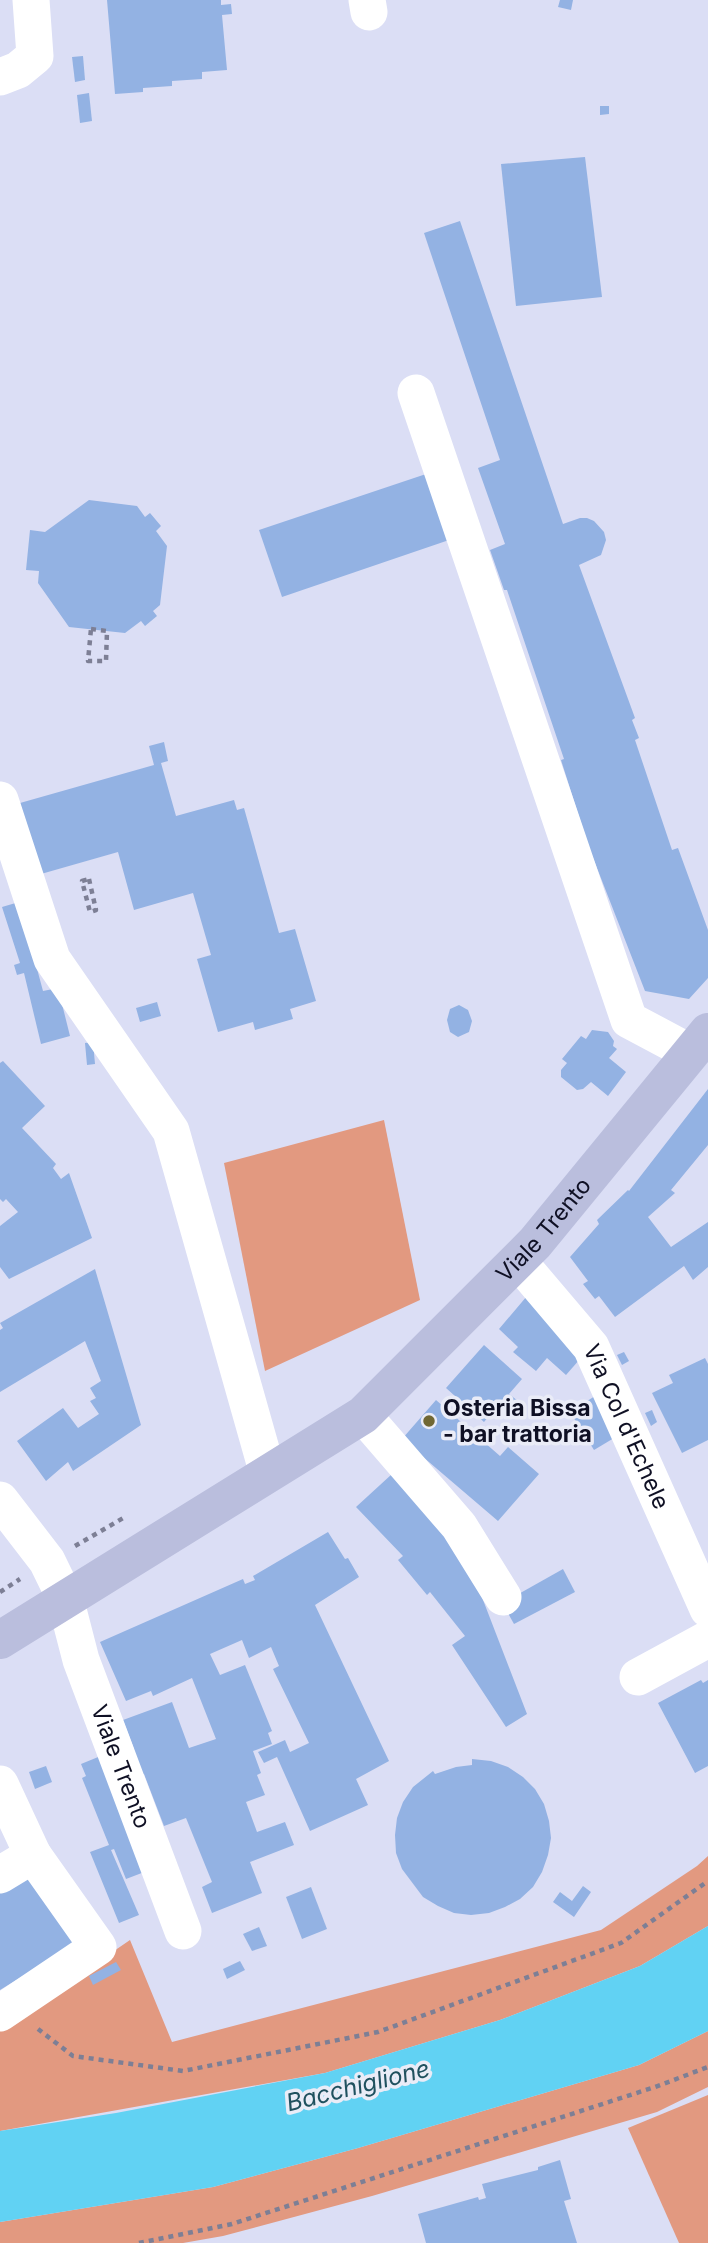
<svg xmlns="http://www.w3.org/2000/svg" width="708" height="2243" font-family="Inter,sans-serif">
	<rect width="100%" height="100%" fill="#dbdef5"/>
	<g fill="#e29980">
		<path d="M384,1120L420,1300L265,1371L224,1163Z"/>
		<path d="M708,1856V1926L640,1966L500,2020L325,2073L0,2131V2029L130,1940L172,2042L601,1930L697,1866Z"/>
		<path d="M708,2031V2087L657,2112L372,2196L223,2236L183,2243H0V2222L213,2187L358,2148L639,2065Z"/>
		<path d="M708,2095V2243H679L628,2128Z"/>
	</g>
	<path fill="#61d2f3" d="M708,1926V2031L639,2065L358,2148L213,2187L0,2222V2131L116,2113L325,2073L500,2020L640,1966Z"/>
	<g fill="#93b2e3">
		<path d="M107,0H221V5L231,4L232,14L222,15L227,70L202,72V79L172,81V86L143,88V92L115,94Z"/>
		<path d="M560,0H573L571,10L558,7Z"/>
		<path d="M83,56L85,80L75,82L72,57Z"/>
		<path d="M89,93L92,121L80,123L77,95Z"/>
		<path d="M600,106H609V114L600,115Z"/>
		<path d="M585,157L602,297L516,306L501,164Z"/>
		<path d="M460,221L563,524L580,518H587L594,521L604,532L606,540L601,555L579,565L635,718L632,720L639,738L635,740L672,850L678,848L708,930V978L689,999L645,991L588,845L561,760L564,759L507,590H504L490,550L505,544L478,468L500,460L424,233Z"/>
		<path d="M429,473L452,539L282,597L259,530Z"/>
		<path d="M89,500L137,506L145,517L150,513L161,526L156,531L167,546L160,605L153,611L157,616L145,626L141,621L125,633L69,627L38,583L39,571L26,570L30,530L45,532Z"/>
		<path d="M164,742L168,761L161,763L176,816L234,800L237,810L244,808L279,933L295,929L316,1001L290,1009L293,1019L255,1030L253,1022L218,1032L197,959L211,955L193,893L134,910L118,852L41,874L20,803L154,765L149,746Z"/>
		<path d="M19,902L43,991L58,988L70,1036L41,1044L24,973L17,975L14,965L20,963L2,907Z"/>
		<path d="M157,1002L161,1016L140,1022L136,1008Z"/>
		<path d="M459,1005L468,1010L472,1021L469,1032L458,1037L450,1032L447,1020L450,1009Z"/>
		<path d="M592,1030L608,1032L614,1041L613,1046L617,1049L609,1058L626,1072L608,1096L591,1082L583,1089L577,1090L561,1077V1070L567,1063L562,1059L581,1036L586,1039Z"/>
		<path d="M93,1042L95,1064L87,1065L85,1043Z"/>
		<path d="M3,1061L45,1106L22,1128L56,1164L53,1168L61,1179L69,1173L92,1238L9,1279L0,1267V1226L18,1212L6,1199L3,1202L0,1199V1063Z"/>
		<path d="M708,1089V1145L671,1190L675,1193L648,1217L671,1247L708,1222V1267L693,1280L684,1266L615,1317L599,1296L595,1299L583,1284L588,1281L570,1257L599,1224L597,1220L628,1190L629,1191Z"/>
		<path d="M95,1269L141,1425L73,1471L68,1462L46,1481L17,1441L63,1408L78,1428L99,1414L90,1401L96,1398L90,1388L101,1381L85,1341L0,1392V1330L3,1328L0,1323Z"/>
		<path d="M527,1296L580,1359L566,1375L547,1358L536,1371L513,1352L518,1347L499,1329Z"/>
		<path d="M484,1345L522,1379L509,1394L518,1401L503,1416L495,1409L484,1422L446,1388Z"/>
		<path d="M624,1352L629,1361L622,1365L617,1355Z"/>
		<path d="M705,1358L708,1364V1440L682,1453L652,1393L673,1383L669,1375Z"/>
		<path d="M595,1396L619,1435L594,1450L570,1412Z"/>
		<path d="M436,1400L500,1456L508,1447L539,1474L498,1521L402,1439Z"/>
		<path d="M652,1410L657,1422L651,1426L645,1413Z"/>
		<path d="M392,1474L468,1561L527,1714L506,1727L452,1645L465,1636L430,1592L427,1595L398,1560L403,1556L356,1507Z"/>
		<path d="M328,1532L345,1559L348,1558L359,1577L315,1605L389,1761L356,1779L368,1805L310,1831L277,1757L264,1763L258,1752L285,1740L290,1752L309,1743L273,1669L279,1666L271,1647L249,1658L242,1640L210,1654L220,1675L245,1665L272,1731L268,1733L272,1744L253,1751L261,1773L257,1775L265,1795L246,1802L257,1832L285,1822L294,1845L250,1862L262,1893L212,1913L202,1887L212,1882L186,1818L164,1826L144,1774L138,1777L127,1752L134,1749L123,1720L172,1702L189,1748L216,1739L192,1678L153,1696L151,1691L126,1701L100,1642L243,1579L245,1584L255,1580L253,1576Z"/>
		<path d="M563,1569L575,1592L514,1624L504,1606L515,1596Z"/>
		<path d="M701,1680L703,1683L708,1680V1766L695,1773L658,1703Z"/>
		<path d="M108,1753L147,1871L126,1879L114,1849L111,1850L139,1915L119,1923L90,1852L109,1845L82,1778L86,1776L81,1764Z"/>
		<path d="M472,1759L491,1761L508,1767L523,1777L535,1789L544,1804L549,1821L551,1838L548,1855L542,1872L533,1887L520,1899L505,1907L489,1913L471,1915L454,1913L438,1906L423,1897L402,1869L396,1853L395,1835L397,1818L403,1802L413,1787L433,1771L435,1774L456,1767L472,1765Z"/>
		<path d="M46,1766L52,1782L35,1789L29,1772Z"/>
		<path d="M37,1867L82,1940L0,1990V1890Z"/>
		<path d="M583,1886L591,1892L574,1917L553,1902L560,1892L572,1901Z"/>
		<path d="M311,1887L327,1929L302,1939L286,1897Z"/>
		<path d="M259,1927L267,1946L252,1951L243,1934Z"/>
		<path d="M240,1961L245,1970L227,1979L223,1969Z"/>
		<path d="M116,1962L121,1970L93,1985L89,1976Z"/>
		<path d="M560,2160L571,2199L564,2201L577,2243H426L418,2214L478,2197L479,2200L486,2198L482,2184L538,2170V2167Z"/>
	</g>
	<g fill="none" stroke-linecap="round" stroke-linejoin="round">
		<g stroke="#7d7f95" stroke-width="4.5" stroke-dasharray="5 5" stroke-linecap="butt">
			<path d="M91,629L107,631L106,661H88Z"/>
			<path d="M89,879L96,910L90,912L82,881Z"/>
			<path d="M75,1546L125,1517"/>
			<path d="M0,1592L20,1579"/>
			<path d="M38,2029L73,2056L183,2071L378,2032L621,1943L708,1881"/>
			<path d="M139,2243L232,2224L655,2087L708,2067"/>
		</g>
		<g stroke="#fff" stroke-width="37">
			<path d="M367,0L369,12"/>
			<path d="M0,77L18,70L35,56L31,0"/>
			<path d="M416,393L629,1020L691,1053"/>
			<path d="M0,800L52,959L171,1131L268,1474"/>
			<path id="s1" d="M518,1261L591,1347L708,1609"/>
			<path d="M363,1415L459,1526L503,1597"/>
			<path id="s2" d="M0,1500L47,1561L65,1598L81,1660L183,1931"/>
			<path d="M638,1677L708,1639"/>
			<path d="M0,1784L33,1855L0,1875"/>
			<path d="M0,2013L98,1947L33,1855"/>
		</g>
		<path stroke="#babedd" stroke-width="38" id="s3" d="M0,1640L363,1415L535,1243L708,1032"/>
	</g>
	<circle fill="#706733" stroke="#eaecf7" stroke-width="2.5" cx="429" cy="1421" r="7"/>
	<g text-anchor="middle" stroke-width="7" stroke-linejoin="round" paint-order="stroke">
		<g font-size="23" fill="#0f1024" stroke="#eaecf7">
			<text dy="8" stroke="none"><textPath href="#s3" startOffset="686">Viale Trento</textPath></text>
			<text dy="8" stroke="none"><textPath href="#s1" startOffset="200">Via Col d'Echele</textPath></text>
			<text dy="8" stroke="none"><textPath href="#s2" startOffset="296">Viale Trento</textPath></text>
		</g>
		<g font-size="23" font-weight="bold" fill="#0f1024" stroke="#eaecf7" text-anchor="start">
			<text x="443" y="1416">Osteria Bissa<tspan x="443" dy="26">- bar trattoria</tspan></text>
		</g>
		<g font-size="24" font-style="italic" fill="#20515f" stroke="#eaecf7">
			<text transform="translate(358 2086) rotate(-14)" y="8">Bacchiglione</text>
		</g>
	</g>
</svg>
